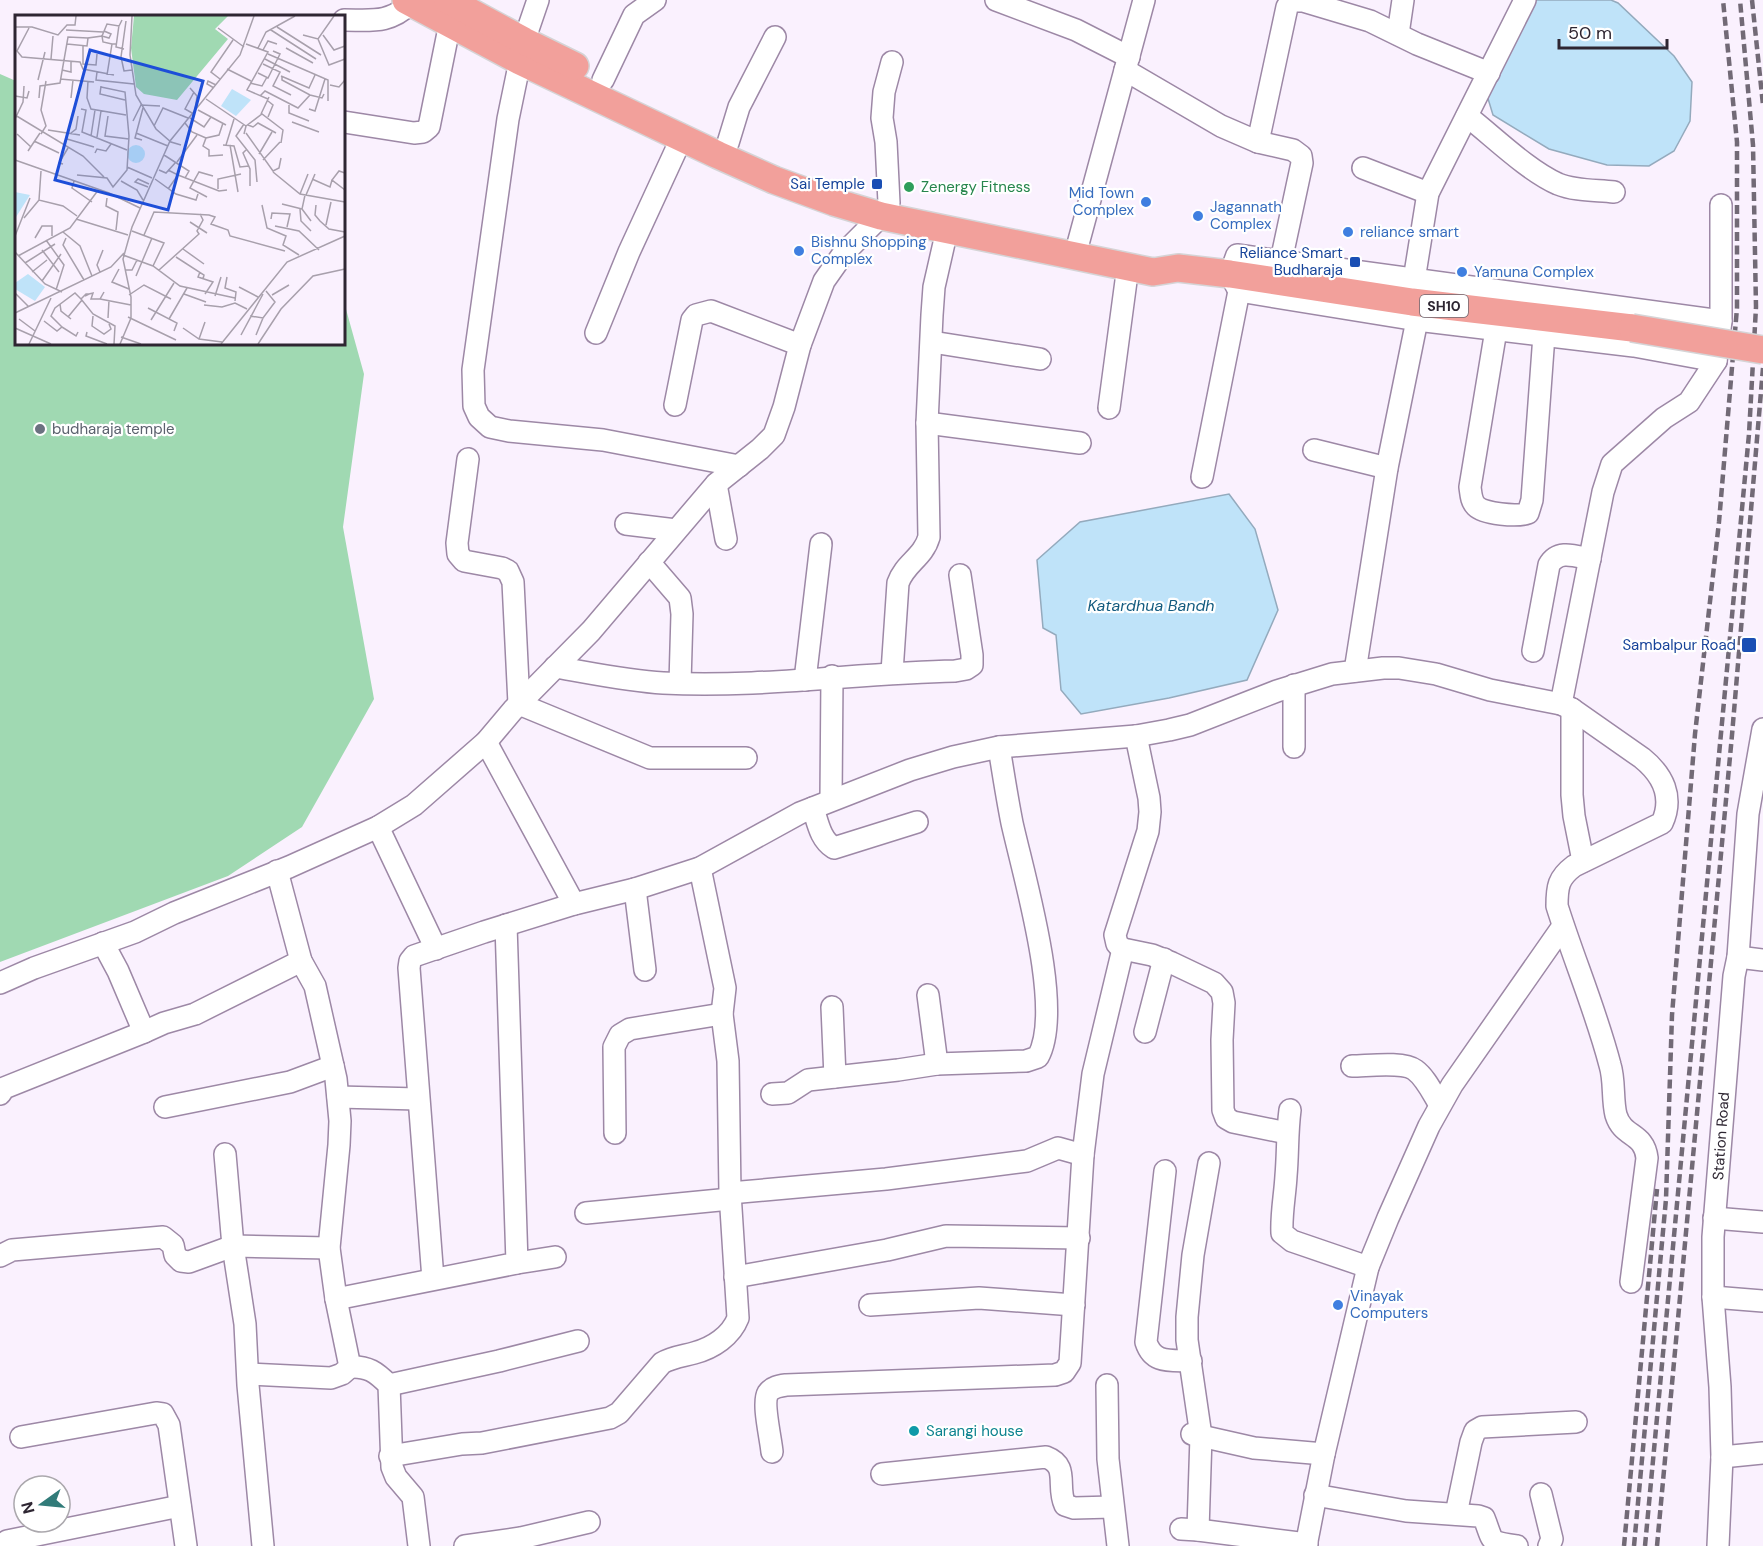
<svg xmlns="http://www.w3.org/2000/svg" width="1763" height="1546" font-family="'DM Sans',sans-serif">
	<rect width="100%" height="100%" fill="#faf1fe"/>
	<path fill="#a0d9b2" d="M0,74L16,81V344H344V302L364,374L343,527L374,699L302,827L228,876L0,962Z"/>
	<g fill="#bfe3f9" stroke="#94aabd" stroke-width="1.5">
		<path d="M1534,0H1611L1618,3L1674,56L1692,82L1690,121L1674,151L1649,166L1607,165L1549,149L1493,115L1486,92Z"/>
		<path d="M1229,494L1255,529L1278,610L1247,680L1169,698L1081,714L1061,690L1056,635L1043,628L1037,560L1080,522Z"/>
	</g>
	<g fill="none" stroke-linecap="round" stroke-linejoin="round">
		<g stroke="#9d88a6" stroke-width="24">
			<g id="minor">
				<path d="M996,0L1076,30L1129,57"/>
				<path d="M344,20C372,20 389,24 411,3"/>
				<path d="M1398,34L1403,0"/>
				<path d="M524,41L538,0"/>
				<path d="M520,61L508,119L473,370L474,406L479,417L490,427L509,431L603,440L739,466"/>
				<path d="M1125,70L1221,126L1258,142L1293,150L1301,156L1302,163L1281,261"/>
				<path d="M603,80L634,15L655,0"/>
				<path d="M1467,116C1494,137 1527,170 1558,184C1575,191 1596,190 1614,192"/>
				<path d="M344,122L414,133L423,132L429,127L450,23"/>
				<path d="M1258,142L1287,7L1291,1H1303L1370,21L1417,44L1489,73"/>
				<path d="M728,143L739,107L775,37"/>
				<path d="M1363,168L1428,193"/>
				<path d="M1078,244L1144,0"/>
				<path d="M1237,255L1721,321L1716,361L1634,346L1417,320L1239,291L1230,274Z"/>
				<path d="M1414,280L1428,193L1525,0"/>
				<path d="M1721,321V205"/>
				<path d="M1496,330L1470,487C1471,494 1471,501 1476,506C1484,514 1517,517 1528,513L1532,500L1544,335"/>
				<path d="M596,333L629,252L682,137"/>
				<path d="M932,342L1040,359"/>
				<path d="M675,405L692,320L696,315L711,311L800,345"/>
				<path d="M1109,408L1128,266"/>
				<path d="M927,423L1080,443"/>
				<path d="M1314,450L1387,468"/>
				<path d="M468,459L457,543L458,554L464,561L502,568L508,571L513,582L519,704L650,758H746"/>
				<path d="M1202,477L1239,291"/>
				<path d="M716,484L726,539"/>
				<path d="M626,524L676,530"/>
				<path d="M649,562L680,598L682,614L680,683"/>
				<path d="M1533,651L1549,565C1558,549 1575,556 1590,559"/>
				<path d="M555,667C591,673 627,681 663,683C761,688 858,673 955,671L966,669L972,665V655L960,575"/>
				<path d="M1355,671L1387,468L1417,320"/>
				<path d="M892,672L898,583C905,563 923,558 929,537L927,423L932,315L934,287L947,230"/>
				<path d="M805,680L821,544"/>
				<path d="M1561,704L1603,492L1612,464L1664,418L1689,402L1716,361"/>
				<path d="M1572,709V795L1574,816L1583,861"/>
				<path d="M1136,736L1149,798L1150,812L1148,831L1115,935L1117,944L1123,949L1152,955L1172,963L1214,983L1222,992L1224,1003L1222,1040L1223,1110L1226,1118L1233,1122L1287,1133"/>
				<path d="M486,742L574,904"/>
				<path d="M1294,747V685"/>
				<path d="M831,800L832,676"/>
				<path d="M813,808C818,823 820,839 834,848L917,822"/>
				<path d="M378,827L436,949"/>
				<path d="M635,889L645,970"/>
				<path d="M1738,957L1763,960"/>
				<path d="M0,983L34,968L135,932L174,913L289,867L378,827L414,805L486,742L513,710L591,631L716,484L760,449L774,435L784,407L800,345L824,281L843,254L881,216L889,203L886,142L882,118L884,92L892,62"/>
				<path d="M928,995L937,1064"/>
				<path d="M832,1007L835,1077"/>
				<path d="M144,1032L164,1023L195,1014L301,961"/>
				<path d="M1145,1032L1164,959"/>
				<path d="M1352,1066C1367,1066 1403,1061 1415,1070C1426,1078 1433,1094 1440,1105"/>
				<path d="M0,1094L4,1088L144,1032L118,971L103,943"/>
				<path d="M772,1094L788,1093L808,1080L898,1070L937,1064L1026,1061L1038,1057C1064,1010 1024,877 1012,823C1007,798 1003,772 999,747"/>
				<path d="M338,1097L418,1099"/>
				<path d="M165,1107L290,1082L333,1066"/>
				<path d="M1290,1110C1287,1133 1288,1154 1286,1176C1285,1195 1281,1214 1282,1233L1292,1241L1368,1267"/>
				<path d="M615,1133L614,1047L620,1035L630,1029L722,1014"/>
				<path d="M225,1154L233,1246L245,1324L248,1385L263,1546"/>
				<path d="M1165,1171L1146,1342C1153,1364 1170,1360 1191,1361"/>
				<path d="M730,1193L886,1179L1027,1161L1058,1148L1083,1155"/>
				<path d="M586,1213L730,1199"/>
				<path d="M1714,1218L1763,1222"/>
				<path d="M0,1256L12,1250L163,1237L173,1245L175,1255L181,1261L189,1262L233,1246L329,1248"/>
				<path d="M517,1263L555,1257"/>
				<path d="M735,1277L887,1250L946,1236L1079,1238"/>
				<path d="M433,1279L409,968L410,961L414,956L484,932L574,904L635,889L700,868L800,813L910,770L953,757L999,747L1136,736L1169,730L1190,725L1277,691L1332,674L1383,668H1399L1436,674L1490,690L1561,704L1572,709L1642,758C1663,775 1674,797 1662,823L1574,866C1558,878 1557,887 1557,906C1574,960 1596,1011 1610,1065C1615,1081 1612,1099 1616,1115C1623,1138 1644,1132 1647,1158L1631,1282"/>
				<path d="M1713,1297L1763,1301"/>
				<path d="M336,1299L517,1263L506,925"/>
				<path d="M870,1305L979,1298L1074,1305"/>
				<path d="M350,1367C368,1366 376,1372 389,1385L392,1467L396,1477L413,1497L419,1546"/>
				<path d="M249,1374L331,1378L342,1374L350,1367L336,1299L329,1248L339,1145L340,1121L336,1079L315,986L301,961L277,871"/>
				<path d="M389,1385L499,1361L578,1341"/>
				<path d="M1107,1385L1108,1459L1118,1546"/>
				<path d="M1192,1434L1254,1448L1324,1454"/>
				<path d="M21,1437L156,1413L163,1414L169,1425L186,1546"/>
				<path d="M772,1452C771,1439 762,1403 768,1393C772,1387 779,1386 786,1385L1055,1375L1064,1372L1070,1363L1083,1155L1093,1074L1123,949"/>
				<path d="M390,1456L462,1444L482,1443L610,1418L619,1413L662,1363C672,1357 683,1356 694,1353C713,1348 731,1336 738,1318L730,1193L728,1061L722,1014L725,988L700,868"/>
				<path d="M1722,1457L1763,1453"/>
				<path d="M882,1474L1046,1457C1070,1466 1056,1486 1065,1505L1074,1508L1112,1507"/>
				<path d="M1541,1494L1552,1539L1549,1546"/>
				<path d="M1315,1495L1406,1511L1478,1516L1484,1518C1494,1543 1488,1542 1517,1546"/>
				<path d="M1456,1514L1471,1442L1475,1431L1482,1427L1576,1422"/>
				<path d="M1181,1529L1198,1530L1307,1544"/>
				<path d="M1198,1530L1201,1436L1187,1340V1317L1193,1255L1209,1163"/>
				<path d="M7,1541L180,1506"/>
				<path d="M465,1546L521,1538L589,1522"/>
				<path d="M1306,1546L1324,1454L1368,1267L1388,1218L1429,1126L1452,1085L1563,926"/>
				<path d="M1718,1546L1722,1457L1720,1387L1713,1297V1237L1734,976L1738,957L1748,814L1763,729"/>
			</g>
		</g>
		<g stroke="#d5d4d6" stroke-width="30">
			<g id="major">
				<path d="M406,0L520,61L718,155L774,180L834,202L881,216L1153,272L1178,268L1230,274L1412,302L1632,328"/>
				<path d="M448,0L524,41L575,66"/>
			</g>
		</g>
		<use href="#minor" stroke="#fff" stroke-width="21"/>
		<use href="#major" stroke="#f2a09b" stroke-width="27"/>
		<g stroke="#726a76" stroke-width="4.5" stroke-dasharray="9 4.5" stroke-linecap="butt">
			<path d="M1752,0L1763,105"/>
			<path d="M1624,1546L1657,1189"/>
			<path d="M1634,1546L1666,1199L1672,1015L1695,734L1719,522L1737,308V142L1723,0"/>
			<path d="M1645,1546L1749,434L1756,307L1753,145L1740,0"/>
			<path d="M1657,1546L1732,735L1763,368"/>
		</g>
		<g stroke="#d5d4d6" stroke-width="30" stroke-linecap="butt">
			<path id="major-bridge" d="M1632,328L1763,350"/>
		</g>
		<use href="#major-bridge" stroke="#f2a09b" stroke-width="27"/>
	</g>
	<g fill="#1a4fb4" stroke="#fff" stroke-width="2">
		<rect x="871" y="178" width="12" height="12" rx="3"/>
		<rect x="1349" y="256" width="12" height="12" rx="3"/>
		<rect x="1741" y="637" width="16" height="16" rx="3"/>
	</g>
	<circle fill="#2e9e5b" stroke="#fff" stroke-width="2" cx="909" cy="187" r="6"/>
	<g fill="#3f7fe0" stroke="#fff" stroke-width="2">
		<circle cx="1146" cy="202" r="6"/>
		<circle cx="1198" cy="216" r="6"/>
		<circle cx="1348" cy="232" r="6"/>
		<circle cx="799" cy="251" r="6"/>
		<circle cx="1462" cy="272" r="6"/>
		<circle cx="1338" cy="1305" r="6"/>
	</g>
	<circle fill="#6b7280" stroke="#fff" stroke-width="2" cx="40" cy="429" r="6"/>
	<circle fill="#0f9aa8" stroke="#fff" stroke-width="2" cx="914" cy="1431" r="6"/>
	<g text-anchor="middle" stroke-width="4.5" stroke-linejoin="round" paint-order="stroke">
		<rect fill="#fff" stroke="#6d6770" stroke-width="1.5" x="1420" y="295" width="48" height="22" rx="4.5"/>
		<g font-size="14" font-weight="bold" fill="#2e2632">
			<text x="1444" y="311">SH10</text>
		</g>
		<g font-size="15" fill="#164399" stroke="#fff" text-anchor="end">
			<text x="865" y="189">Sai Temple</text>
			<text x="1343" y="258">Reliance Smart<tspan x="1343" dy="17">Budharaja</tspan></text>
			<text x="1736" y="650">Sambalpur Road</text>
		</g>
		<g font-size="15" fill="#27864d" stroke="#fff" text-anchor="start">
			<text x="921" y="192">Zenergy Fitness</text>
		</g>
		<g font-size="15" fill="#366cbe" stroke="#fff" text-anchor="start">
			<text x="1134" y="198" text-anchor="end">Mid Town<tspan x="1134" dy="17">Complex</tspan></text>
			<text x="1210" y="212">Jagannath<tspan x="1210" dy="17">Complex</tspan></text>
			<text x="1360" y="237">reliance smart</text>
			<text x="811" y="247">Bishnu Shopping<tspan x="811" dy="17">Complex</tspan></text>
			<text x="1474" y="277">Yamuna Complex</text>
			<text x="1350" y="1301">Vinayak<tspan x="1350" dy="17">Computers</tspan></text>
		</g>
		<g font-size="15" fill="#5b616d" stroke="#fff" text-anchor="start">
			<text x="52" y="434">budharaja temple</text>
		</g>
		<g font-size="15" fill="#2e2632" stroke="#fff">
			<text transform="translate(1721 1136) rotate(-86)" y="5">Station Road</text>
		</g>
		<g font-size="15" fill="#0d838f" stroke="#fff" text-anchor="start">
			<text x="926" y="1436">Sarangi house</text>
		</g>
		<g font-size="16" font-style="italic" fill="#135b7f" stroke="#fff">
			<text x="1151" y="611">Katardhua Bandh</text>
		</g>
	</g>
	<g transform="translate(15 15)">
		<rect width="330" height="330" fill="#faf1fe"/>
		<path d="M119,1H213L200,14L213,24L162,85L129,79L121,72L116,33Z" fill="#a0d9b2"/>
		<path d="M217,74L236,85L221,101L206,91ZM112 139a9 9 0 1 1 18 0a9 9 0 1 1-18 0ZM0,177L15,180L1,202L0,201ZM13,259L30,272L20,286L0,274V268Z" fill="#bfe3f9"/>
		<path fill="none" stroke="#a8a0ac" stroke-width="1.5" d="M117,1L115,40L121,80L141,114L156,127L166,130M111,6L106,42L109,56L117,55M104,10L101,32L109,34M0,12H17L43,20L52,10H60L61,1M262,12L306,40M14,13L2,36L7,42L65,47L68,54L99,60M203,13L229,32M51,15L88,17M256,15L301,44M89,16L96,19L94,23L87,21L88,27L97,29M288,20L303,24L319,1M308,20L319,35L330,31M303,24L314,50L330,44M52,29L72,31L73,23L87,21L92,9L104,11L107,5M231,29L253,37L232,75L253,84M68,31V49L81,50L82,39M243,33L251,17L280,1M271,33L298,48M248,35L253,26L262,29M253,39L313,65V86M36,44L38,21M250,44L275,57M248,49L265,57L258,71L276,80M212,54L236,66M47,55L56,57V47M82,57L81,65L119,69M243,58L253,63L265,39L258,36M92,60L97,29H101M266,61L294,73L300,60M267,61V65L295,80L307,83L309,79M45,64L79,67M205,64L196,57L218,25M23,65L30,37M73,66L72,83L76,94L111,100M235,68L247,71L252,62M315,70L324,72L330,65M86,71L85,79L110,85M175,73L182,81L180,96M199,73L192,69L193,66L201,70M0,81L12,83L14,76M245,81L250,76L283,93L295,80M24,83L25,71L45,68L53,22L73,23M56,83L58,65M191,84L231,111L229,119M253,86L258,90L253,102M274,90V98L294,106M66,94L71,95L67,117L112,135M294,94L300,96L310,64M183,95L211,110M177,98L170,94L179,77M246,99L254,82M0,100L68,141L89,162M93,101L90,121L114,124M175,103L189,112L196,102M0,104L8,87L9,71M118,106L126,90L145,91M277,107L304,117M170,108L177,117L191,123M208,108L204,120L191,123L188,131L194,135V141L208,140M229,109L221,121L240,145L242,167M233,110L238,112L243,108L261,118M139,111L148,93L173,103M231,111L247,99L268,115L266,128M33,115L65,120M56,118L61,114L63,101M121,118L153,131M231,118L258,156L264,153L266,143M2,119L16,132M26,119L31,111L26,95L31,66M76,121L80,95M82,122L86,96M52,124L79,132M127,125L120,123L128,93M19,126L44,138M208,130L219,131L225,152L234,151M211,130L219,104M215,130L223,177M231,135L228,138L235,154V171M13,136L25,118M80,138L82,134L91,136L96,129M244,139L257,117M149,140L174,156L170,163M0,145L94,178L125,193M248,145L265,127M162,147L182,120M48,149L44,148L53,133M112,152L137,163M144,155L151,158L161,147M153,155L163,160L153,174M258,157L285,179L330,187M330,158L324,156L317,165L330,175M62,160L92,163L98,172L112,155L114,121L110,77L86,72M163,160L204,176L212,175M140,164L161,179L181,185L183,179M297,164L315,172L317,165M59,166L57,173L77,187M106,166L122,175L128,185M133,172L120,167L123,164L134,169M203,174V164L226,159M285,179L293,159M290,180L287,194L296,206M291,180L300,159M192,182L175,173L184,157L198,161M92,183L91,191L103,197L101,215M24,185L26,156M267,189L287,194M247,190L252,213L271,221L268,230L284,240M301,190L300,200L305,206L314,214L330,217M285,194L286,206L296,216M9,203L24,185L48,191L62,201M61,204L113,220M256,204L257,198L275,199L272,212M175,207L192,218M311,210L316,187M260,211L284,216L304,235M117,216L149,228L138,251M48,217L65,231L77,261M129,220L139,197L194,200L200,202L196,209L213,215L215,221L270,236M0,221L15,183M20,223L27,211H37V221M51,223L48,230L69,265M31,225L49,250L41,275M168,234L189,249M27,235L44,257M0,237L30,269L47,277M108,240L138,251L165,271L220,283M3,241L55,213L84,174M161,242L189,260L188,264M10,248L40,229M104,254L97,267L114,274M110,255H117L122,245M144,255L184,219L182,216L188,205L185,199M17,257L32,245M85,257L82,250L88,235M185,257L183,262L198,267L190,279M121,261L137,223M212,262L210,273L221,277L220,286M27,266L46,239M224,272L243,282M0,278L14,292M74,279L78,278L76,284H85L89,277M169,279L191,287M114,280L129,270L156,284M257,280L274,270M200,281L206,262M66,284L78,299L100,311L99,329M85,284L116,290M45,289L46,296L56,304M189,290L207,292L220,288L232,294M133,293L162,308L159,316M0,298L96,252L109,238M78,301L77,311L89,319L96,314L94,309M235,301L248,303L260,287L251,276M53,302L67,285M113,302L161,325M93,303L94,285M4,304L20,316M154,304L172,273M136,305L159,268M29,306L42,316L47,312L61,321L63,317M47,312L36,301L40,293L60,278L66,284L71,279H74L70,281M0,313L36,329M168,313L184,324L207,327M72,317L71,321L92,329M226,320L248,279M241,320L248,303M106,322L126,329M184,324L190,307M14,329L36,283M105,329L116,303V282L108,244L117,212L155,126L225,40L239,1M206,329L272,247L330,221M243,329L266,294L298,261L330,254"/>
		<path fill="#1d4ed8" fill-opacity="0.15" stroke="#1d4ed8" stroke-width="3" d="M75,35L188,66L153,195L40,165Z"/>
		<rect width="330" height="330" fill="none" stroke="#2e2632" stroke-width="3"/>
	</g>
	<g transform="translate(42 1504) rotate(255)"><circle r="28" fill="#ffffff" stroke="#aba8ad" stroke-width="1.5"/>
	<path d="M0-4.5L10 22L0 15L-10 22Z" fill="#317b79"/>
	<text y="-9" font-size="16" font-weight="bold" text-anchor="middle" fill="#2e2632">N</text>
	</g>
	<path d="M1559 39v9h108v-9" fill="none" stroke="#2e2632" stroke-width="3"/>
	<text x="1568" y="39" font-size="18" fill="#2e2632" stroke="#ffffff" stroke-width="4.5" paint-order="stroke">50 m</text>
</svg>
